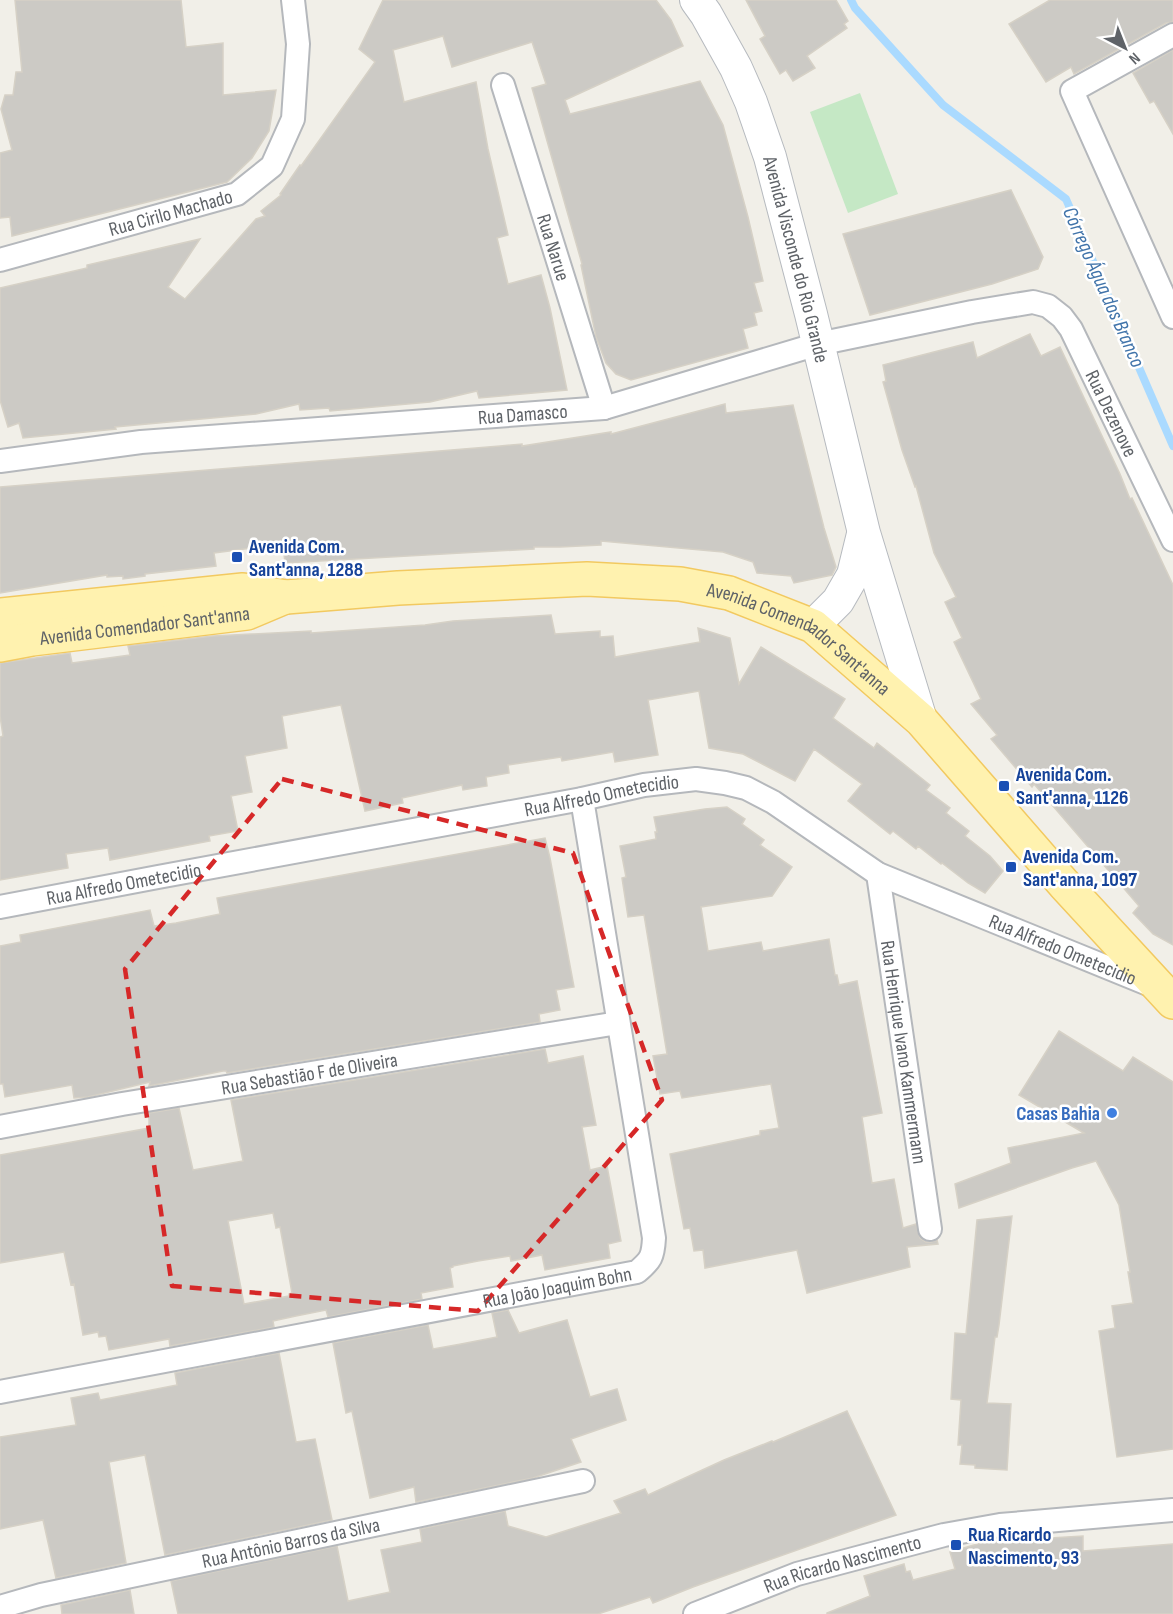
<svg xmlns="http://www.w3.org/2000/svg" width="1173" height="1614" font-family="'Sofia Sans Condensed',sans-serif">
	<rect width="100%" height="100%" fill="#f1efe8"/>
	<path fill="#c5e8c5" d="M860,93L898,194L848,213L810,112Z"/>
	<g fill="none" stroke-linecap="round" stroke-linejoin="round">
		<path stroke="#aadaff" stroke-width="8" d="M851,0L855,8L943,105L1066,199L1173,446"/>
	</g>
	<g fill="#cccac5" stroke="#d6d1c6" stroke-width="1.5" fill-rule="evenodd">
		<path d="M15,0H181L186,47L223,43V95L276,90L269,131L252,158L227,182L12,236L10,217L0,218V153L12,150L1,109L5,95H13L16,72H22Z"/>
		<path d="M383,0H656L671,20L683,46L565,100L570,114L700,81L723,125L748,217L763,281L754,283L762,311L754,313L757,325L743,329L748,348L631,380L616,374L606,363L596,337L581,265L582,264L532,88L546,84L532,42L452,67L443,36L393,50L404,102L476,82L488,149L508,235L497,238L508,284L541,275L550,308L567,390L479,398L477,391L430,402L330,411L329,408L300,410L299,404L256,414L115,427L116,429L23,438L19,423L8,427L0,400V288L87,268V265L200,239L168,287L185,299L256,219L265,216L261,211L281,195L280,194L300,165L301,166L375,62L359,49Z"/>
		<path d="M746,0H836L848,21L844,24L847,28L807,56L815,68L793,81L786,70L780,74L760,39L765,36Z"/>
		<path d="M1050,0H1173V22L1166,23L1074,74L1071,67L1046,82L1009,24Z"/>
		<path d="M1173,50V134L1154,101L1150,103L1133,73Z"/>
		<path d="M1011,190L1043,257L1038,269L992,284L870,315L843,234Z"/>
		<path d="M1030,334L1041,356L1060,347L1120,474L1130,499L1132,498L1173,585V945L1153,934L1133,913L1139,906L1034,784L1032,787L991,739L997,735L971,704L981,699L954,642L962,638L945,602L956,597L934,553L916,486L915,487L902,450L883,382L886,381L883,365L973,342L977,358Z"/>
		<path d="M725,404L726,413L793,405L824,528L836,567L832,575L794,583L791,576L757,573L753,562L723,552L601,541V545L560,547H534V549L285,563L283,544L214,553L216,566L145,574V576L123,579V576L107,577V575L0,593V487L500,446L522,444V446L611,432V434Z"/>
		<path d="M551,615L555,634L600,631V637L613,636L615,657L700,642L698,628L730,638L739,684L761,647L845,699L833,718L874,748L877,743L930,785L926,790L950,808L946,813L969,831L965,836L990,856L1003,871L985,893L968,883L942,863L941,864L918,846L916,849L893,831L890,834L848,801L862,784L814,749L795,781L743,754L709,748L699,691L648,700L658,755L615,762L613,752L562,761L561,757L508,765L509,773L486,777L487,786L463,790L462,785L402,798L403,803L365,811L341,705L282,716L287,748L245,756L252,792L231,796L238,831L209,836L210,841L110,860L108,848L66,854L68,868L0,880V737L3,736L0,716V663L70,653L72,663L130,655L128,646L213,636L311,631V633L425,625L453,621Z"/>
		<path d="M727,807L745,819L742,824L764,840L760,845L792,867L772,896L701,907L708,951L761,942L763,951L829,939L835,975H837L839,985L857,981L882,1113L862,1117L872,1183L894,1179L903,1228L916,1224L920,1238L926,1242H931L937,1240L938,1244L907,1247L910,1267L807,1293L797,1250L705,1268L703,1250L694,1251L690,1228L684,1229L670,1154L760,1135V1131L779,1128L771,1084L682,1098L680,1091L660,1094L653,1056L667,1054L644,915L628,917L622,878L626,877L620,846L656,839L655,832H657L654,817L705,809Z"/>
		<path d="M545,838L550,858L574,987L556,990L560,1010L539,1014L540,1022L227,1073L226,1071H223L149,1086L150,1082L88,1097L74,1098L72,1085L5,1097L3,1084H0V946L21,942L20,935L150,910L154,926L176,923L220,914L217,898Z"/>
		<path d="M1059,1031L1123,1071L1133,1057L1173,1082V1449L1117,1457L1099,1331L1115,1328L1112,1306L1133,1303L1128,1272H1130L1119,1205L1096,1161L1072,1168L959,1208L955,1184L1011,1163L1008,1148L1084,1133L1019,1095Z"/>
		<path d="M545,1049L548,1063L583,1056L596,1125L582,1127L590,1170L607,1166L621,1241L608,1244L610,1258L545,1270L542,1255L511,1261L510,1256L478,1261L453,1266V1267L450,1268L453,1287L421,1293L422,1299L328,1317L326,1310L296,1316L273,1321L274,1327L170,1346L169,1339L109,1350L106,1336L99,1337L98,1332L83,1335L74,1284L71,1285L64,1252L0,1263V1155L149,1128V1113L179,1108L193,1170L243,1161L231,1100ZM273,1213L276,1228L280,1227L292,1293L289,1294V1296L244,1304L228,1221Z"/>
		<path d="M1012,1216L999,1325L997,1337H995L987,1403L1011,1404L1007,1470L975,1468V1465L960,1464L962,1445H958L961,1400L951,1399L955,1333L966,1334L977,1220Z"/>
		<path d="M508,1310L519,1333L567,1320L590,1397L617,1389L626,1420L571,1439L581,1462L533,1478L416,1502L414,1487L370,1498L352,1411L346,1413L333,1343L428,1325L433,1349L461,1344L497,1337L492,1313Z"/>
		<path d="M279,1353L296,1442L315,1439L332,1520L165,1555L145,1455L109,1462L126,1563L56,1578L43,1520L0,1529V1437L76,1425L71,1398L98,1393L100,1400L177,1385L175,1373Z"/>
		<path d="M847,1411L896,1515L693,1587L653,1603L650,1597L598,1614H178L171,1581L337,1546L348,1601L390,1592L381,1550L422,1542L420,1529L505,1511L508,1526L546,1537L621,1513L614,1501L645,1489L648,1495L724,1460L772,1441L773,1442Z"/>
		<path d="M1083,1536V1551L1173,1544V1614H827V1613L870,1596L864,1576L904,1564L906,1572L910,1571L913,1580L955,1569L950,1552L984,1542Z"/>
		<path d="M130,1590L134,1614H62L61,1605Z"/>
	</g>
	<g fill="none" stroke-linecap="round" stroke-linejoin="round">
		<g stroke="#b5b8bc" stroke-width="26">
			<g id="street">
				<path d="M1173,35L1072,91L1173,317"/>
				<path id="s1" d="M503,85L604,408"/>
				<path id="s2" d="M0,260L237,194L272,166L293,119L298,44L293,0"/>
				<path id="s3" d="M0,461L141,442L604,408L818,344L972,312L1033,302L1048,306L1062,317L1071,329L1173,540"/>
				<path id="s4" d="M878,874L930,1229"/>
				<path id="s5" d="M0,907L158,877L582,799L644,785L696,779L725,783L746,788L773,802L878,874L1153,986"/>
				<path id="s6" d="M0,1127L122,1104L618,1023"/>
				<path id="s7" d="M0,1392L637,1272C651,1260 653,1257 654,1238L582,799"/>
				<path id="s8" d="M0,1607L41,1595L583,1481"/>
				<path id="s9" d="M695,1614L797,1574L944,1535L1000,1525L1173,1510"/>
			</g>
		</g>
		<g stroke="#b6babf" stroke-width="34">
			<g id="secondary">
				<path id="s10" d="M696,0L706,14L736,68L751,102L770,157L811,314L864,533L921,720"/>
				<path d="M813,626L838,601L853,575L863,534"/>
			</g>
		</g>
		<g stroke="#f2c960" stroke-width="36">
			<g id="primary">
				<path id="s11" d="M0,615L243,590L286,597L398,588L587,579L680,584L729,593L813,626L921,720L1064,884L1173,1002"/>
				<path id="s12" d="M0,645L32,639L247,613L285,597"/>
			</g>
		</g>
		<use href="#street" stroke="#fff" stroke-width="22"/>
		<use href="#secondary" stroke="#fff" stroke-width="32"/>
		<use href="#primary" stroke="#fff2af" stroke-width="33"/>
	</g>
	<path fill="none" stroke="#d62828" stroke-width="4.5" stroke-dasharray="12 8" stroke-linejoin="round" d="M282,779L573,853L662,1100L478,1311L172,1286L125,969Z"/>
	<g fill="#1a4fb4" stroke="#fff" stroke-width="2">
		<rect x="231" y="551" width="12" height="12" rx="3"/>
		<rect x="998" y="780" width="12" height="12" rx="3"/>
		<rect x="1005" y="861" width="12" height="12" rx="3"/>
		<rect x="950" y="1539" width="12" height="12" rx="3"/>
	</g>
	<circle fill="#3f7fe0" stroke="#fff" stroke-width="2" cx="1112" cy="1113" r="6"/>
	<g text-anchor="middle" stroke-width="5" stroke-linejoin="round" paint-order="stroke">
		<g font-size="20" fill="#5f6368" stroke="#fff">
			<text dy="7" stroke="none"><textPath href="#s2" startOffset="177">Rua Cirilo Machado</textPath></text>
			<text dy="7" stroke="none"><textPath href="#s1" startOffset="170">Rua Narue</textPath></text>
			<text dy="7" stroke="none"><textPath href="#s10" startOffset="280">Avenida Visconde do Rio Grande</textPath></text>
			<text dy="7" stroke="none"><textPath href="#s3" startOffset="1191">Rua Dezenove</textPath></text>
			<text dy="7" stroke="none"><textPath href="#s3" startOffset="525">Rua Damasco</textPath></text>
			<text dy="7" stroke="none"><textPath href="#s12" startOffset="146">Avenida Comendador Sant'anna</textPath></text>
			<text dy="7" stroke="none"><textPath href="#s11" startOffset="816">Avenida Comendador Sant'anna</textPath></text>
			<text dy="7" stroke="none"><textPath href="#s5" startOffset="612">Rua Alfredo Ometecidio</textPath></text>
			<text dy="7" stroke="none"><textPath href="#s5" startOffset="126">Rua Alfredo Ometecidio</textPath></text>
			<text dy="7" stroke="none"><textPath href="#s5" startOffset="1116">Rua Alfredo Ometecidio</textPath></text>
			<text dy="7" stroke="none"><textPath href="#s4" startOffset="180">Rua Henrique Ivano Kammermann</textPath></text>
			<text dy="7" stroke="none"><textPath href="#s6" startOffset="314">Rua Sebastião F de Oliveira</textPath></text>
			<text dy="7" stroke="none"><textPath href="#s7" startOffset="567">Rua João Joaquim Bohn</textPath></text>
			<text dy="7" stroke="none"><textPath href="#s8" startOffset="298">Rua Antônio Barros da Silva</textPath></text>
			<text dy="7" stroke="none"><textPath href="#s9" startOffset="156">Rua Ricardo Nascimento</textPath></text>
		</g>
		<g font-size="20" font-weight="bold" fill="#164399" stroke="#fff" text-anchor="start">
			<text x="249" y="553">Avenida Com.<tspan x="249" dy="23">Sant'anna, 1288</tspan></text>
			<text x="1016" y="781">Avenida Com.<tspan x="1016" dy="23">Sant'anna, 1126</tspan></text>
			<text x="1023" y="863">Avenida Com.<tspan x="1023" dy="23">Sant'anna, 1097</tspan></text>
			<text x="968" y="1541">Rua Ricardo<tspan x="968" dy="23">Nascimento, 93</tspan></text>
		</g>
		<g font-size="20" font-weight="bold" fill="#366cbe" stroke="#fff" text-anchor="end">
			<text x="1100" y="1120">Casas Bahia</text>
		</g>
		<g font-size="21" font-style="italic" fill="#4174aa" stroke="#fff">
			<text transform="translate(1104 287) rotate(66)" y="7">Córrego Água dos Branco</text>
		</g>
	</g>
	<g transform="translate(1125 48) rotate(138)" stroke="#ffffff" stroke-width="4.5" paint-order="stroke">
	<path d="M0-4.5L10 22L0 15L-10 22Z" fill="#5f6368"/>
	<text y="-9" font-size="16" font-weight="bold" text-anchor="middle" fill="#5f6368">N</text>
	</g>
</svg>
